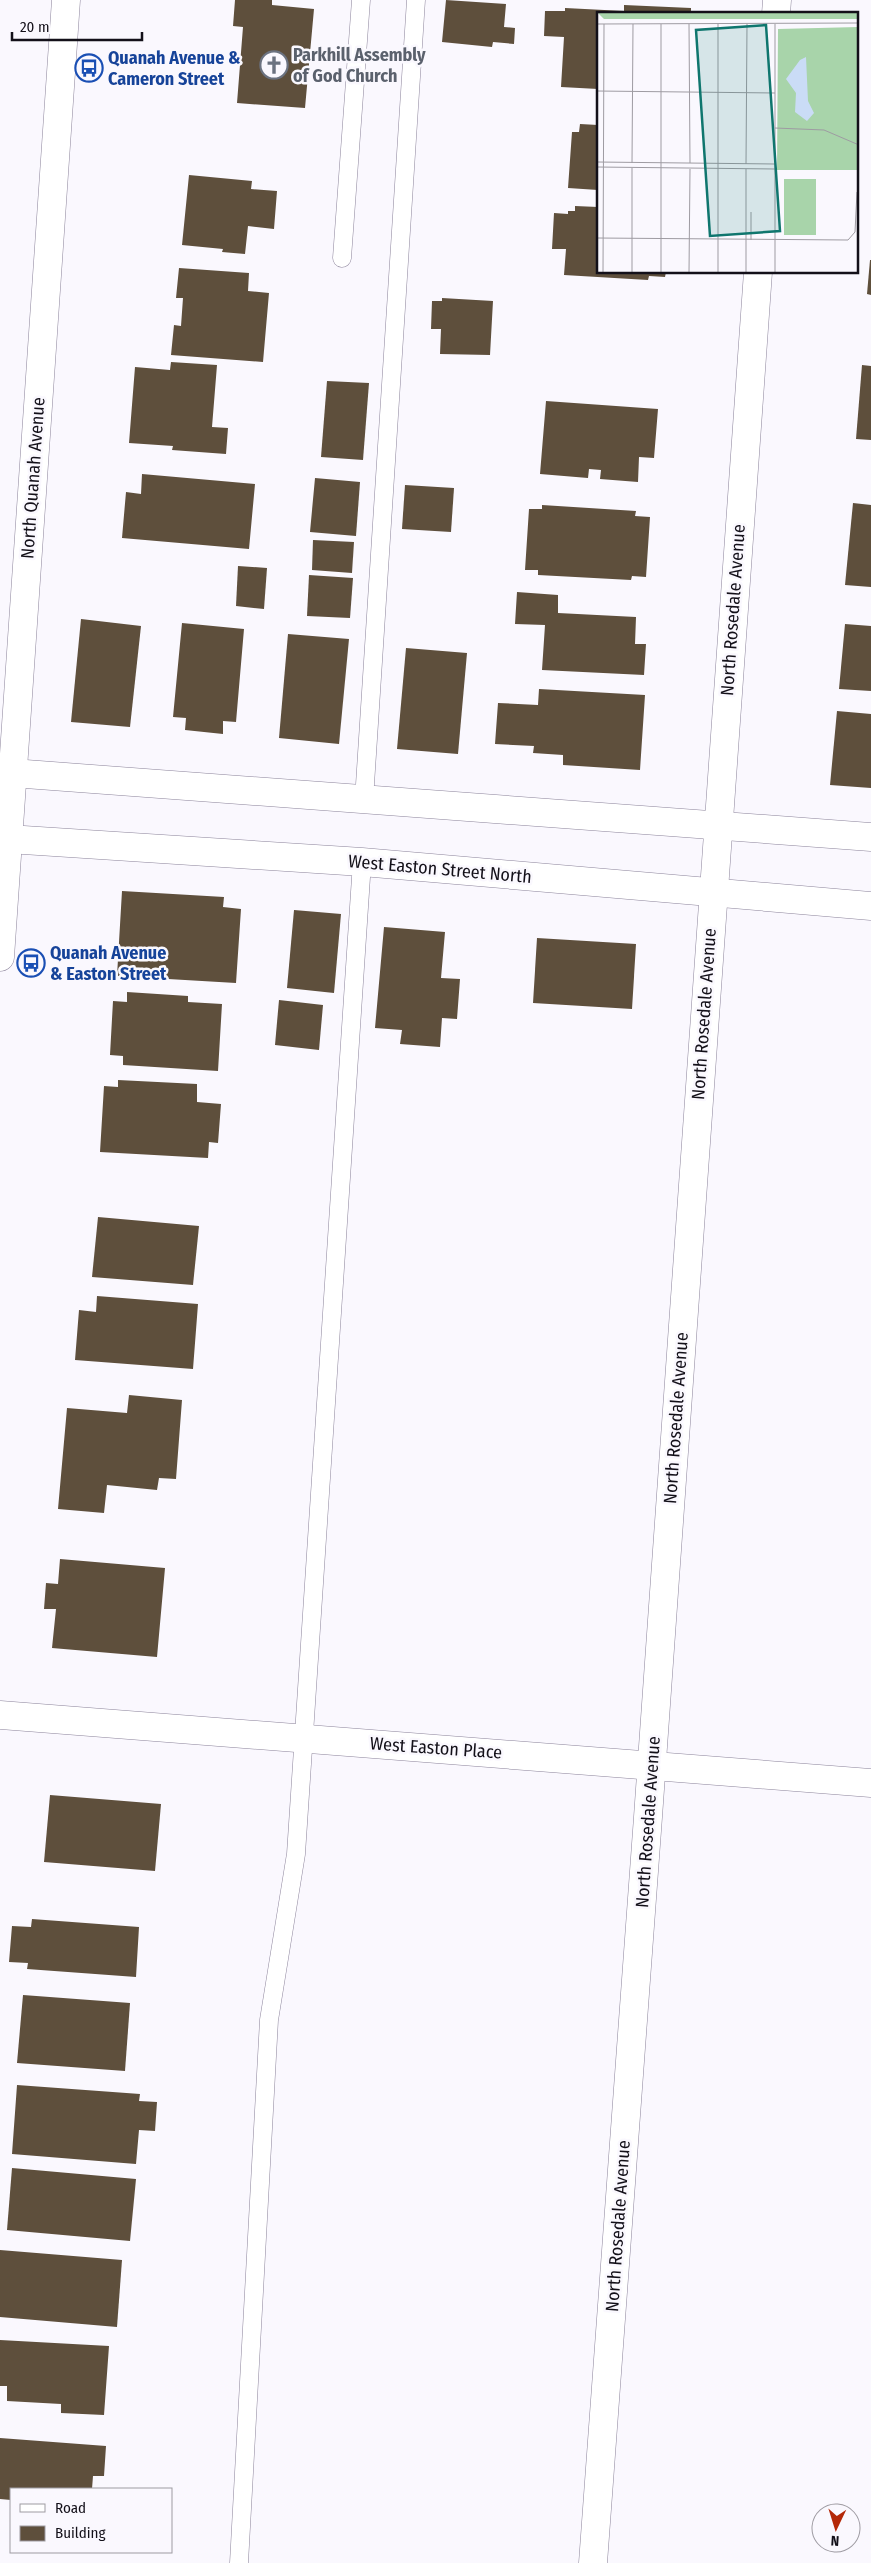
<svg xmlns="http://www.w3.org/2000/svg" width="871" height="2563" font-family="'Fira Sans Condensed',sans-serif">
	<rect width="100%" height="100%" fill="#faf8fe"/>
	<g fill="#5e4f3c">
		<path d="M235,0H272V5L314,9L305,108L237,103L243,27L233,26Z"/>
		<path d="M446,0L506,4L504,27L515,28L514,44L493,42L492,47L442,42Z"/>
		<path d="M624,5L691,8V14H598V89L561,87L564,37L544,36L545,11H565V8L624,11Z"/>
		<path d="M580,124L598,125V190L568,188L572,132H579Z"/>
		<path d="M189,175L252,181L251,189L277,191L274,229L248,226L245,254L222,252L223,249L182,245Z"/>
		<path d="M575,206L598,207V272H666L665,277L649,276L648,280L564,275L566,249H552L554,213L568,214V211H575Z"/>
		<path d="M870,260H871V295L867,294Z"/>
		<path d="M179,268L249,273L248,291L269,293L263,362L171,355L174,325L181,326L183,298H176Z"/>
		<path d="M442,298L493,301L490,355L440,354L441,329H431L432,301H442Z"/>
		<path d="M171,362L217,365L212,427L228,428L226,454L172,450L173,446L129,443L135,367L170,370Z"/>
		<path d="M862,365L871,366V440L856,439Z"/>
		<path d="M327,381L369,383L363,460L321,457Z"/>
		<path d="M546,401L658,409L654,458L639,457L638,482L600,479L601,470L589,469L588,478L540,474Z"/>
		<path d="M142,474L255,484L249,549L122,538L126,492L141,494Z"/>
		<path d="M315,478L360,482L356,536L310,532Z"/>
		<path d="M405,485L454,488L451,532L402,529Z"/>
		<path d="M853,503L871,505V587L845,585Z"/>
		<path d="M542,505L636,511L635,516L650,517L646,577L632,576L631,580L538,575V570H525L529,509H542Z"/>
		<path d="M313,540L354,542L352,573L312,570Z"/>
		<path d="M238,566L267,568L264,609L236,606Z"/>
		<path d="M309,575L353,578L350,618L307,616Z"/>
		<path d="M517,592L558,595V613L636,617L635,644H646L644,675L542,670L545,625L515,624Z"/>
		<path d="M81,619L141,626L130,727L71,722Z"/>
		<path d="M182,623L244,629L236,722L223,721V734L185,730L186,718L173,717Z"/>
		<path d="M845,624L871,626V691L839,689Z"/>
		<path d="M288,634L349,639L339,744L279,738Z"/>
		<path d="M406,648L467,653L458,754L397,749Z"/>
		<path d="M539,689L645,695L640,770L563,765V755L533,753L534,746L495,744L498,703L538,705Z"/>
		<path d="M837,711L871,714V788L830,785Z"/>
		<path d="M122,891L224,897L223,907L241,909L236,983L117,976Z"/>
		<path d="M294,910L341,914L334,993L287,988Z"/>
		<path d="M384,927L445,932L441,978L460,979L457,1019L442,1018L440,1047L400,1044L402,1030L375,1028Z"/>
		<path d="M537,938L636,944L632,1009L533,1003Z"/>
		<path d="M127,992L188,996V1002L222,1004L218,1071L123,1065V1056L110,1055L113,1001L127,1002Z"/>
		<path d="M279,1000L323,1005L319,1050L275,1045Z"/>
		<path d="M118,1080L197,1084V1102L221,1104L218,1143L209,1142L208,1158L100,1152L104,1086L118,1087Z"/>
		<path d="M98,1217L199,1226L193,1285L92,1277Z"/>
		<path d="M97,1296L198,1304L193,1369L75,1360L79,1310L96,1312Z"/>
		<path d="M129,1395L182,1400L176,1479L159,1478L157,1490L107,1485L104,1513L58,1509L67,1408L127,1413Z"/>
		<path d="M60,1559L165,1568L157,1657L52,1648L56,1609H44L46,1583L58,1584Z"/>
		<path d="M50,1795L161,1804L155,1871L44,1862Z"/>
		<path d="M32,1919L139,1927L136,1977L27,1969L28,1963L9,1962L12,1926L31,1927Z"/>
		<path d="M23,1995L130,2003L125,2071L17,2063Z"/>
		<path d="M17,2085L140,2094L139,2101L157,2102L155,2131L139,2130L136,2164L12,2154Z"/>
		<path d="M12,2168L136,2179L130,2241L7,2230Z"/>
		<path d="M0,2250L122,2260L117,2327L0,2317Z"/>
		<path d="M0,2340L109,2346L104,2415L61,2413V2404L7,2401V2386H0Z"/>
		<path d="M0,2438L106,2446L104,2476H93L92,2489H11V2500L0,2499Z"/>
	</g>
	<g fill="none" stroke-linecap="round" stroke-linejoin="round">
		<g stroke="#8c849b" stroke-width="19">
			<g id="service">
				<path d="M342,258L361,0"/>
				<path d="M364,800L416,0"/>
				<path d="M239,2563L269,2020L296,1854L362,862"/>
			</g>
		</g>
		<g stroke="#8c849b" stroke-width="29">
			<g id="minor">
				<path d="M776,14L777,0"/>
				<path d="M12,773L871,837"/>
				<path d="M8,839L362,862L871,906"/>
				<path d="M0,957L66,0"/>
				<path d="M0,1715L871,1783"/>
				<path d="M593,2563L648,1817L758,272"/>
			</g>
		</g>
		<use href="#service" stroke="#fff" stroke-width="18"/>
		<use href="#minor" stroke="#fff" stroke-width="28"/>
	</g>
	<defs>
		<g id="church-ring" transform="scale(1.4375)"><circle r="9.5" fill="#faf8fe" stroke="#6b7280" stroke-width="1.5"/><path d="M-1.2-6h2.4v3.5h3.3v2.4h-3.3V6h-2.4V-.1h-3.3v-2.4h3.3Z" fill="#6b7280"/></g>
		<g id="bus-ring" transform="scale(1.4375)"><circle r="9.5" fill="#faf8fe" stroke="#1a4fb4" stroke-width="1.5"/><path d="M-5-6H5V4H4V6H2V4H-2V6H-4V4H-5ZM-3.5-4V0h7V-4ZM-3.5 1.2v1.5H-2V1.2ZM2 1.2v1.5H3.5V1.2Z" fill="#1a4fb4"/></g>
	</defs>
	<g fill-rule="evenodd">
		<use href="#church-ring" x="274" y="65"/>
		<use href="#bus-ring" x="89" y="68"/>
		<use href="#bus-ring" x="31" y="963"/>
	</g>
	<g text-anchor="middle" stroke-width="5" stroke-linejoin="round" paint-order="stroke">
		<g font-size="18" font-weight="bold" fill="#5b616d" stroke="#faf8fe" text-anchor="start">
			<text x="293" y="61">Parkhill Assembly<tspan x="293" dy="21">of God Church</tspan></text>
		</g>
		<g font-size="18" font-weight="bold" fill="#164399" stroke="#faf8fe" text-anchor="start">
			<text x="108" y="64">Quanah Avenue &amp;<tspan x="108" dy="21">Cameron Street</tspan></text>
			<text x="50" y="959">Quanah Avenue<tspan x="50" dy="21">&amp; Easton Street</tspan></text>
		</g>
		<g font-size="18" fill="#131019" stroke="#faf8fe">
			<text transform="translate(33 478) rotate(-86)" y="6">North Quanah Avenue</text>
			<text transform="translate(733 610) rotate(-86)" y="6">North Rosedale Avenue</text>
			<text transform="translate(440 869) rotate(5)" y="6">West Easton Street North</text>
			<text transform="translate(704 1014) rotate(-86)" y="6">North Rosedale Avenue</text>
			<text transform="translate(676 1418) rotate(-86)" y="6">North Rosedale Avenue</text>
			<text transform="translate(436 1748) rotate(4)" y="6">West Easton Place</text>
			<text transform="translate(648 1822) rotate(-86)" y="6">North Rosedale Avenue</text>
			<text transform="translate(618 2226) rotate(-86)" y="6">North Rosedale Avenue</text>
		</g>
	</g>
	<g transform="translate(597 12)">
		<rect width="261" height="261" fill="#faf8fe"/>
		<path d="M261,0V7H7L0,0ZM261,15V158H180L181,17ZM187,167H219V223H187Z" fill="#a8d4aa"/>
		<path d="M209,45L211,89L217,101L210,109L198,100L199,81L189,67L203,48Z" fill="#cadcf6"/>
		<path fill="none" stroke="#9e9ba2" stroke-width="1" d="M0,12L262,11M92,12L93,151M0,79L178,81M178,116L227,118L262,133M0,150L178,152M35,151L36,12M149,152L150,12M0,155L178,157M35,156V261M0,226L251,228L258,220L260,180M154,228V200M6,261L7,12M64,261V12M92,261L93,157M121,261V12M149,261V157M178,261V12"/>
		<path fill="#0f766e" fill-opacity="0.15" stroke="#0f766e" stroke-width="2.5" d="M169,13L183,219L113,224L99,18Z"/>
		<rect width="261" height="261" fill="none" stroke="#131019" stroke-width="2.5"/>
	</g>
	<rect x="10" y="2488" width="162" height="65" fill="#faf8fe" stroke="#9e9ba2"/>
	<rect x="20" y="2504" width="25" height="8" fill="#ffffff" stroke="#9e9ba2"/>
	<text x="55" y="2513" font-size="15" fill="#131019">Road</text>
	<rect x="20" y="2526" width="25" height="15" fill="#5e4f3c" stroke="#9e9ba2"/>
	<text x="55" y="2538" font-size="15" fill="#131019">Building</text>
	<g transform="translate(836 2528) rotate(184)"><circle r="24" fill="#faf8fe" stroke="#9e9ba2"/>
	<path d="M0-4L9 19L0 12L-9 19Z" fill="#b42808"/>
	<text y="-8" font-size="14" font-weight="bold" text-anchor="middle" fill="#131019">N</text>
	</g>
	<path d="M12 32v8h130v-8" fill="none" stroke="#131019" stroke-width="2.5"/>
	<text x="20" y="32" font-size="15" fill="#131019" stroke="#faf8fe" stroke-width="4" paint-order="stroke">20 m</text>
</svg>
